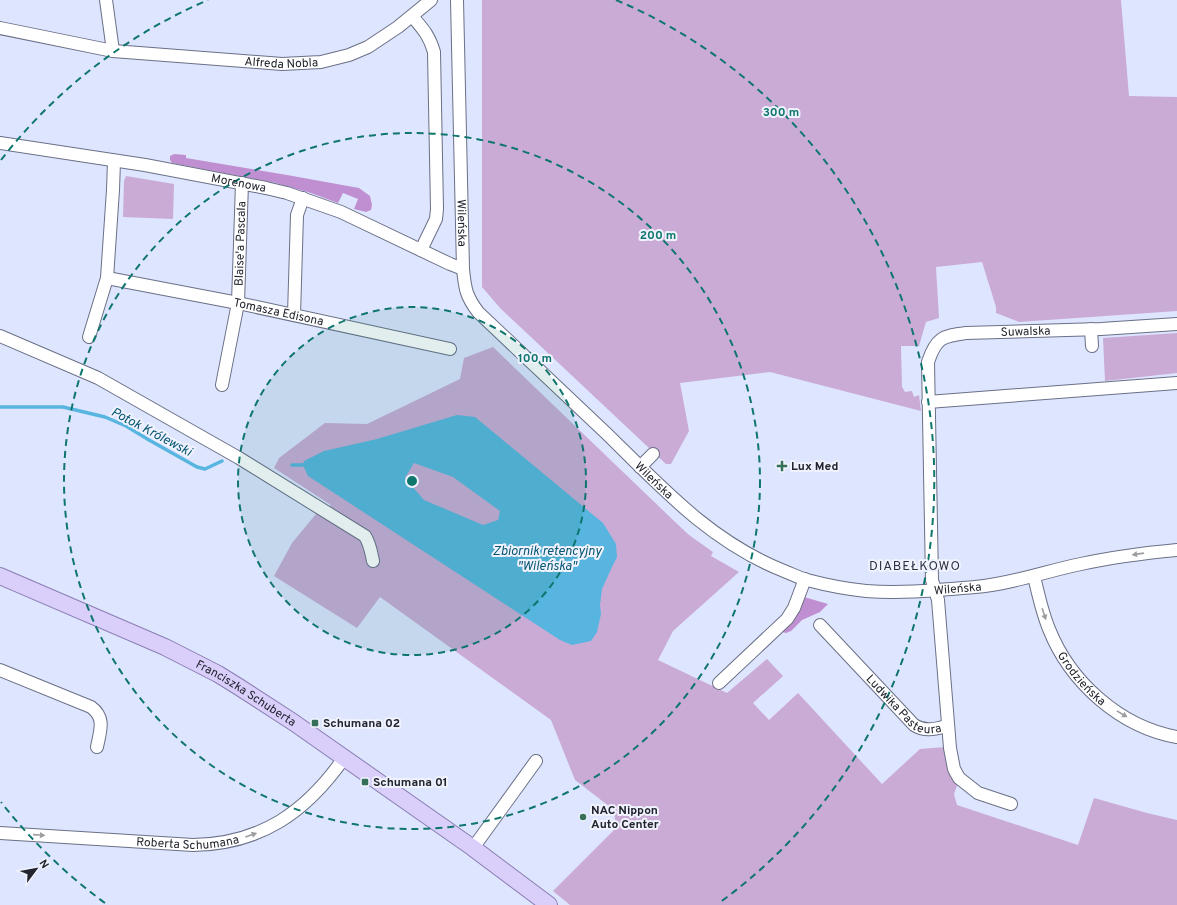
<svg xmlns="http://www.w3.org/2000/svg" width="1177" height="905" font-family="Overpass,sans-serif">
	<rect width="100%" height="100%" fill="#dee5ff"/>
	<g fill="#caabd6">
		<path d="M482,0H1121L1129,96L1177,97V311L1019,322L996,313V307L982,262L936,267L939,318L926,322L919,346H901L902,387L905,392L912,391L914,397L919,395L921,411L770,372L680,383L689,431L671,464H666L500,308L482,287Z"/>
		<path d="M126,176L174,184L173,219L123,217L124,181Z"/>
		<path d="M1177,333V373L1105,381L1103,338Z"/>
		<path d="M493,347L672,519L689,535L713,552L711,556L739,572L673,631L658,660L727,693L767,659L783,676L753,703L769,720L798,693L882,784L920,749L945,747L958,783L954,794L957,805L1078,845L1094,798L1147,813L1177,820V905H570L553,891L616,828L614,810L575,780L551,720L380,597L357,628L274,576L292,543L316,514L331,505L274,468L279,458L325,423L367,424L460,379L464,358Z"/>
	</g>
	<g fill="#c08fd1">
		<path d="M174,154L186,155V158L287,175L359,188L370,196L372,205L371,210L366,212L354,209L358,199L343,193L338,203L311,193L276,183L172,163L170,160V156Z"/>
		<path d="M804,597L828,604L820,612L802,620L791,631L786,633L782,632L789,624Z"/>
	</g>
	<path fill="#58b5df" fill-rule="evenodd" d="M457,415L475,417L603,523L616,544L617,557L612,567L602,589L600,605L601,614L597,632L591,641L572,645L560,640L308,476L303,465L304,461L324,451L377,439ZM414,463L453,477L500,511L498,520L483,525L424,500L405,478Z"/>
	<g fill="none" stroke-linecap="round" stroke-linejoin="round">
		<g stroke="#58b5df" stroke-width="3.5">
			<path d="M0,407H63L105,417L126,426L149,440L197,467L205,469L222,461"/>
			<path d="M292,465H303"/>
		</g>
		<g stroke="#6a7086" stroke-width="14">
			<g id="minor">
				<path d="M106,0L113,51"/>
				<path id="s1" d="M457,0L463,269C465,289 466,296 478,312C521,353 564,393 607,434C662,488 711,542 784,571C792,574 799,578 807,580C826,585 846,589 866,591C902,594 939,590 975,587C1012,584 1046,571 1081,564C1113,557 1145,553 1177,550"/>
				<path d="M412,16C423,29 429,35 434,52L437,209L436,219L421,250"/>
				<path id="s2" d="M0,28L113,51L282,64L321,62L349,55L368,47L398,27L431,0"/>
				<path id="s3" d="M0,143L145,165L266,188L287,193L341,212L450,264L463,269"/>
				<path id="s4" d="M107,278L238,303L450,349"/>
				<path d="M294,315L297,215L303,198"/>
				<path d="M1091,329L1092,346"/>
				<path d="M0,336L98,378L239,458L365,536C370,544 371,551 373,561"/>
				<path d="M89,337L107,278L113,190L114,161"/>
				<path id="s5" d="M222,385L238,303L242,183"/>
				<path d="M928,402L1177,383"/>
				<path d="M640,467L653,454"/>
				<path id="s6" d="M1034,576C1038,594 1042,612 1049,629C1070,682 1120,727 1177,737"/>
				<path id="s7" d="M820,625L914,725C925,732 935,729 947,726"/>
				<path d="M0,670L91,707C106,718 100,731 97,747"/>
				<path d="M719,683L787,619L794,608L805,579"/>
				<path id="s8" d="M1011,804L978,793L959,778L954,769L950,748L938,600L932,580L928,362C936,338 942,336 966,333L1101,329L1177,324"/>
				<path id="s9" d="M0,833L193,845C261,844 306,812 344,758"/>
				<path d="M473,848L536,761"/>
			</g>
		</g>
		<g stroke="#897eb2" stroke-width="18">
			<g id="major">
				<path id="s10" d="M0,576L165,647L218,674L239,687L293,722L473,848L549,905"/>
			</g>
		</g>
		<use href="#minor" stroke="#fff" stroke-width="12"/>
		<use href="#major" stroke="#dacffb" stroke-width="16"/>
	</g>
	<defs><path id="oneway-solid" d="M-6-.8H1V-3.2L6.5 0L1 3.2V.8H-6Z"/></defs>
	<g fill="#9c9ca1">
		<use href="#oneway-solid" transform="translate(1138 554) rotate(172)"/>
		<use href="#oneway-solid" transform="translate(1044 614) rotate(72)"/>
		<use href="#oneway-solid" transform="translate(1122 714) rotate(31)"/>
		<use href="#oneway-solid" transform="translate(39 835) rotate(4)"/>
		<use href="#oneway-solid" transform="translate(251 835) rotate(-19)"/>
	</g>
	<circle cx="412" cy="481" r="174" fill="#0f766e" fill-opacity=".12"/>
	<g fill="none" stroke="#0f766e" stroke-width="2" stroke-dasharray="7 5">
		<circle cx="412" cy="481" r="174"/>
		<circle cx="412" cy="481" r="348"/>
		<path d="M105 903A522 522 0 0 1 1 802M1 160A522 522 0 0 1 208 0M616 0A522 522 0 0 1 719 903"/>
	</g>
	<g fill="#367059" stroke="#f0f3fd" stroke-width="1.5">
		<path d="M780 460h4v4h4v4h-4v4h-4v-4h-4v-4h4z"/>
		<rect x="311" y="719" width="8" height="8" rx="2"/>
		<rect x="361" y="778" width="8" height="8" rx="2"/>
		<circle cx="583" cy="817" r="4"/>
	</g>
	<g text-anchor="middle" stroke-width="4" stroke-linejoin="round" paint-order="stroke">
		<g font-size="12" fill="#22242e" stroke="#f0f3fd">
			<text dy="4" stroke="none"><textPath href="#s2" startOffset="284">Alfreda Nobla</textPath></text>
			<text dy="4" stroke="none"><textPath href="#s3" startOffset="242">Morenowa</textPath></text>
			<text dy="4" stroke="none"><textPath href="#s1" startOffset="223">Wileńska</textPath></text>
			<text dy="4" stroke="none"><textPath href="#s5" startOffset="143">Blaise'a Pascala</textPath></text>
			<text dy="4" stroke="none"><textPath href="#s4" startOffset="175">Tomasza Edisona</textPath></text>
			<text dy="4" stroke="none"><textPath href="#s8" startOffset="590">Suwalska</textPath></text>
			<text dy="4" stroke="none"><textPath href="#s1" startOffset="559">Wileńska</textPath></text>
			<text dy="4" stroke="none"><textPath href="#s1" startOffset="895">Wileńska</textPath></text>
			<text dy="4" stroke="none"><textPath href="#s6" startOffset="115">Grodzieńska</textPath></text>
			<text dy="4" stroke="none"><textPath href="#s10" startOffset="273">Franciszka Schuberta</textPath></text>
			<text dy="4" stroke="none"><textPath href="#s7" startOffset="118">Ludwika Pasteura</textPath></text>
			<text dy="4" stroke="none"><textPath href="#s9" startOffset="188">Roberta Schumana</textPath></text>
		</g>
		<g font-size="12" font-weight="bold" fill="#22242e" stroke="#f0f3fd" text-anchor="start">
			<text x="791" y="470">Lux Med</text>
			<text x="323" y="727">Schumana 02</text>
			<text x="373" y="786">Schumana 01</text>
			<text x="591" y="814">NAC Nippon<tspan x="591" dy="14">Auto Center</tspan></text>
		</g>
		<g font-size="13" font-style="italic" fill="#055572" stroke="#f0f3fd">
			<text transform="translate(152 431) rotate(28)" y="5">Potok Królewski</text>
			<text x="547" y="555">Zbiornik retencyjny<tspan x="547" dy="15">"Wileńska"</tspan></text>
		</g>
		<g font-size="13" letter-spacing="1" fill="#2b3043" stroke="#f0f3fd">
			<text x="915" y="570">DIABEŁKOWO</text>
		</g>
	</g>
	<circle cx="412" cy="481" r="6" fill="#0f766e" stroke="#f0f3fd" stroke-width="2"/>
	<g font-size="12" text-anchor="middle" font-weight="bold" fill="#0f766e" stroke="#f0f3fd" stroke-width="4" stroke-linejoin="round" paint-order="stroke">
		<text x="781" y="116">300 m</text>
		<text x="658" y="239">200 m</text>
		<text x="535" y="362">100 m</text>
	</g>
	<g transform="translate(36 869) rotate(58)" stroke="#f0f3fd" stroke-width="3" paint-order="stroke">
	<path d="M0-3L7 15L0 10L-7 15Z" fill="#22242e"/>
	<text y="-6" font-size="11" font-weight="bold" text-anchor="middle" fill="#22242e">N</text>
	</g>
</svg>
